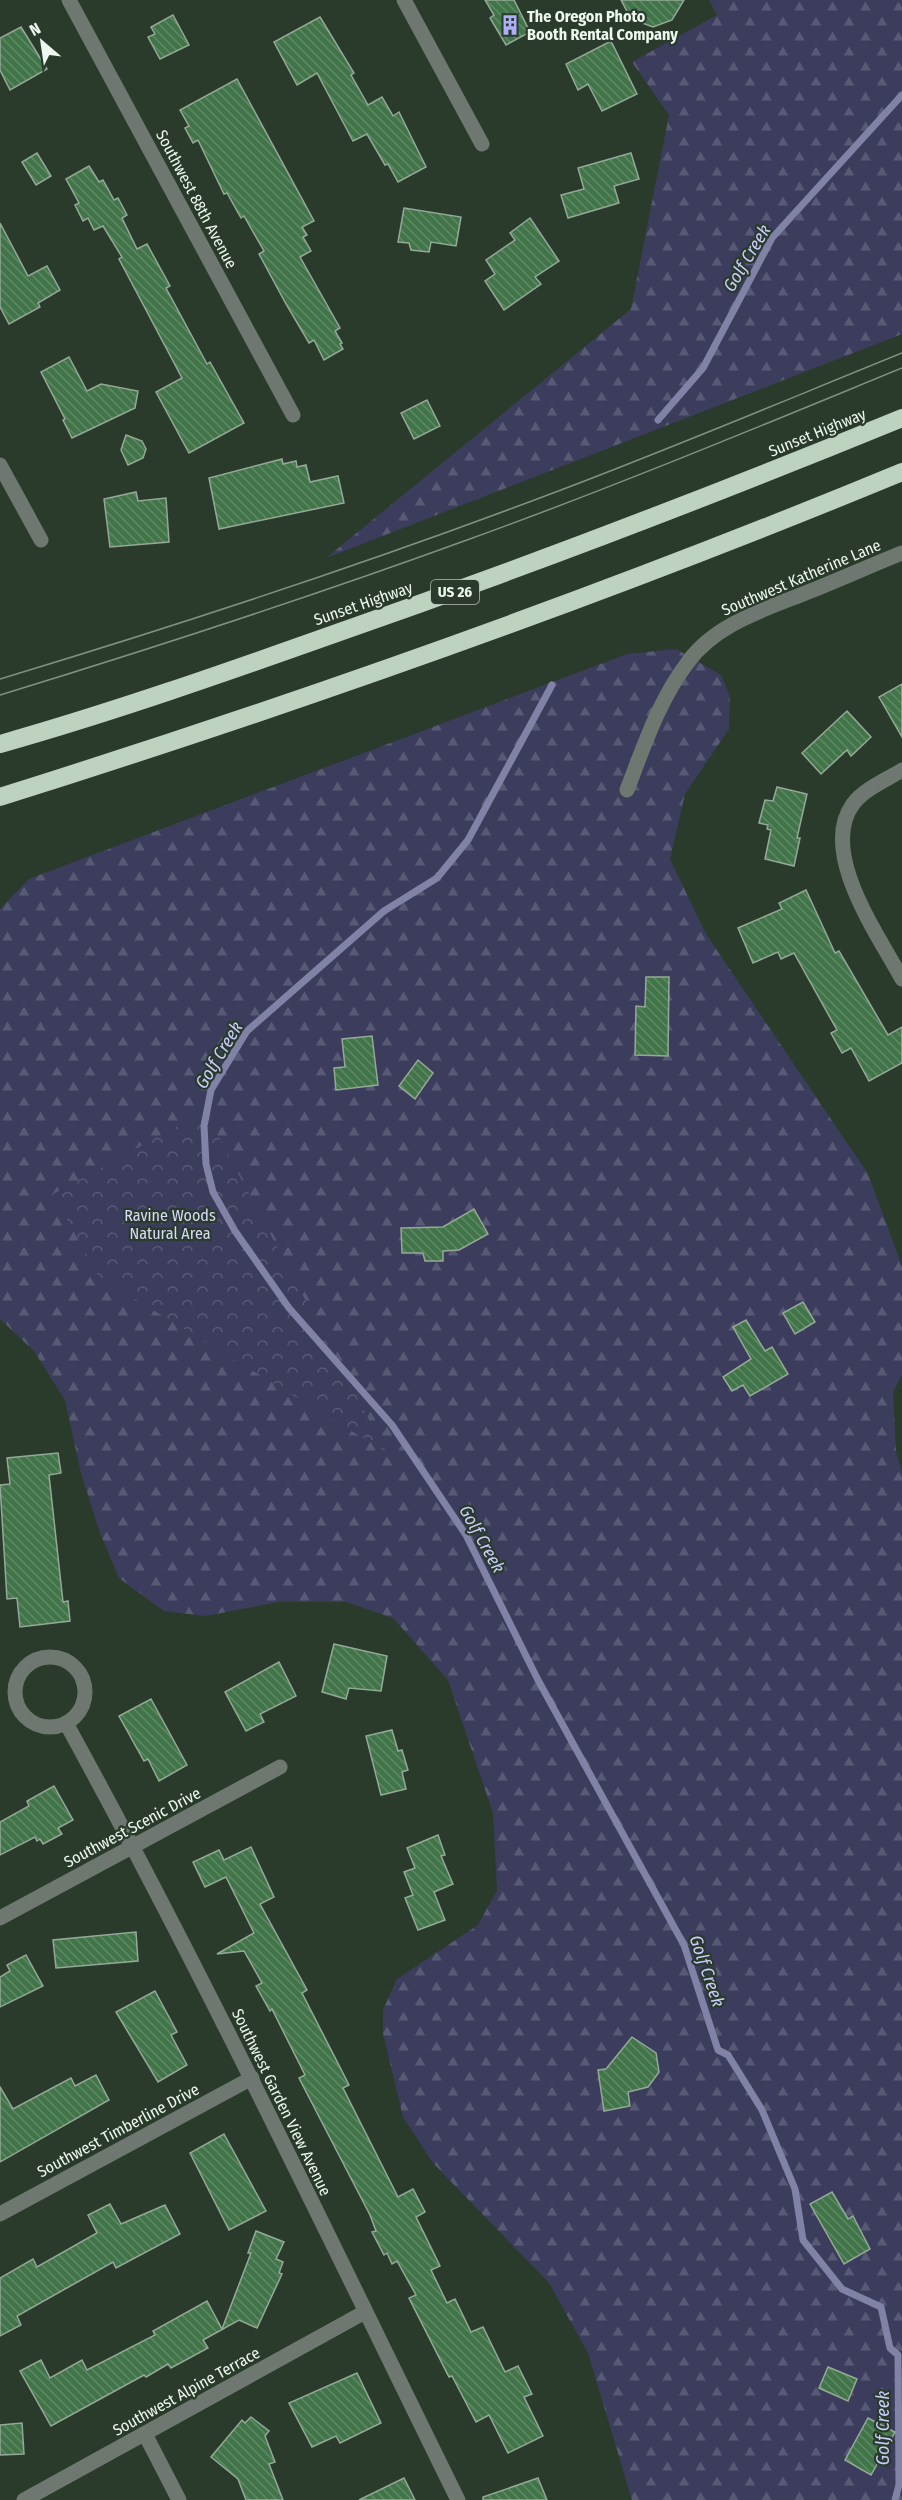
<svg xmlns="http://www.w3.org/2000/svg" width="902" height="2500" font-family="'Fira Sans Condensed',sans-serif">
	<defs>
		<pattern id="forest-firs" width="22" height="20" patternUnits="userSpaceOnUse" patternTransform="scale(1.5)"><rect width="22" height="20" fill="#3c3c5d"/><path d="M5 1l3.5 6h-7zM16 11l3.5 6h-7z" fill="#585975"/></pattern>
		<pattern id="park-crowns" width="20" height="18" patternUnits="userSpaceOnUse" patternTransform="scale(1.5)"><rect width="20" height="18" fill="#3c3c5d"/><path d="M2 6a3 3 0 1 1 6 0M12 15a3 3 0 1 1 6 0" fill="none" stroke="#585975"/></pattern>
		<pattern id="building-back-hatch" width="6" height="6" patternUnits="userSpaceOnUse" patternTransform="scale(1.5)"><rect width="6" height="6" fill="#42744a"/><path d="M-1 5l2 2M0 0l6 6M5-1l2 2" fill="none" stroke="#5e8964"/></pattern>
	</defs>
	<rect width="100%" height="100%" fill="#2a3b2c"/>
	<g fill="url(#forest-firs)">
		<path d="M709,0H902V334L326,558L631,309L669,115L632,62L717,15Z"/>
		<path d="M676,649L721,675L730,696L729,729L685,794L670,859L706,934L868,1174L902,1266V1375L893,1391L896,1451L902,1472V2500H632L588,2353L549,2283L433,2163L403,2117L383,2033V2010L397,1979L478,1925L497,1890L493,1813L448,1680L393,1618L346,1602H278L206,1616L164,1611L119,1578L100,1533L81,1473L65,1400L34,1351L0,1319V909L29,879L627,654Z"/>
	</g>
	<path fill="url(#park-crowns)" d="M205,1111L386,1452L99,1277L53,1194Z"/>
	<g fill="none" stroke-linecap="round" stroke-linejoin="round">
		<g stroke="#8083a5" stroke-width="7">
			<path d="M658,420L703,368L772,238L902,95"/>
			<path d="M552,685L468,840L437,878L384,911L247,1031L211,1090L204,1126L206,1164L213,1192L235,1231L289,1308L392,1425L466,1535L538,1680L684,1945L718,2050L728,2055L762,2110L795,2189L803,2240L842,2289L881,2307L890,2348L898,2355L899,2485L895,2500"/>
		</g>
	</g>
	<g fill="url(#building-back-hatch)" stroke="#95a997" stroke-width="1.5">
		<path d="M485,0H514L530,32L506,45L490,18L494,15Z"/>
		<path d="M621,0H684L672,20L653,27L631,19Z"/>
		<path d="M173,15L189,45L160,59L148,37L155,34L151,27Z"/>
		<path d="M320,17L354,73L351,75L368,105L382,97L393,116L399,112L426,167L398,182L388,164L385,165L367,134L353,141L317,73L297,85L274,42Z"/>
		<path d="M21,27L47,69L10,90L0,70V38Z"/>
		<path d="M611,41L637,94L602,111L588,84L578,90L566,64Z"/>
		<path d="M237,79L314,221L302,227L307,235L303,237L311,251L300,257L340,328L335,331L342,343L340,344L343,349L324,360L314,340L309,343L286,304L259,254L264,251L244,216L241,218L227,193L224,194L198,140L193,143L185,128L189,126L180,110Z"/>
		<path d="M37,153L51,176L36,185L22,162Z"/>
		<path d="M631,153L639,179L614,186L619,203L568,218L561,195L584,189L578,168Z"/>
		<path d="M89,166L99,182L103,180L114,200L118,198L127,215L122,218L137,249L147,244L170,286L166,288L207,364L210,362L244,423L189,453L156,392L182,378L119,259L122,257L103,226L94,230L88,218L83,221L75,205L79,203L66,179Z"/>
		<path d="M404,208L461,217L456,246L431,242L429,252L411,250L409,243L398,242Z"/>
		<path d="M530,218L559,261L535,277L541,284L504,310L485,281L495,274L486,260L515,240L510,233Z"/>
		<path d="M0,223L28,276L47,266L60,290L38,303L40,307L9,324L0,307Z"/>
		<path d="M69,357L87,391L101,384L138,391L135,408L72,438L63,420L65,419L41,372Z"/>
		<path d="M427,400L440,426L414,439L401,413Z"/>
		<path d="M126,435L142,441L146,449L143,458L128,465L121,450Z"/>
		<path d="M282,459L283,464L296,461L297,467L306,465L310,482L338,476L344,503L219,529L209,478Z"/>
		<path d="M136,492L138,501L166,498L169,542L110,547L104,499Z"/>
		<path d="M902,684V737L879,697Z"/>
		<path d="M847,711L871,737L851,756L847,750L821,774L802,753Z"/>
		<path d="M777,787L807,794L797,838H800L794,866L765,859L771,830L767,829L768,825L759,823L765,800L773,801Z"/>
		<path d="M806,890L835,953L839,951L888,1035L902,1027V1063L869,1081L851,1048L842,1053L831,1033L837,1030L794,953L781,959L778,952L753,963L738,928L782,909L779,903Z"/>
		<path d="M646,977H669L668,1056L635,1055L636,1006L645,1007Z"/>
		<path d="M372,1036L378,1085L336,1090L334,1068L345,1067L342,1039Z"/>
		<path d="M418,1060L433,1073L415,1099L399,1086Z"/>
		<path d="M474,1209L488,1234L459,1250L443,1251V1261H425L423,1253H402L401,1228L443,1227Z"/>
		<path d="M803,1302L815,1322L795,1334L783,1313Z"/>
		<path d="M746,1320L765,1351L772,1347L788,1374L750,1396L743,1385L732,1391L723,1377L751,1359L733,1327Z"/>
		<path d="M58,1453L61,1473L49,1475L63,1602L68,1601L70,1621L20,1627L17,1598L7,1599L0,1485L10,1484L7,1458Z"/>
		<path d="M334,1644L387,1656L381,1691L349,1688L346,1699L322,1692Z"/>
		<path d="M279,1662L296,1696L260,1714L264,1722L246,1731L225,1692Z"/>
		<path d="M151,1699L187,1765L159,1781L148,1759L144,1761L119,1716Z"/>
		<path d="M392,1730L398,1751L402,1750L408,1770L402,1772L406,1789L381,1795L366,1736Z"/>
		<path d="M54,1786L73,1820L58,1828L62,1834L43,1844L40,1839L37,1841L35,1837L0,1855V1822L29,1806L27,1801Z"/>
		<path d="M438,1835L445,1855L441,1856L453,1884L434,1892L445,1920L418,1930L405,1898L413,1895L404,1872L415,1868L407,1848Z"/>
		<path d="M251,1847L274,1897L260,1904L307,1990L302,1993L349,2085L343,2088L398,2197L413,2189L425,2212L416,2217L440,2266L431,2270L447,2303L455,2299L471,2332L483,2327L505,2372L518,2366L532,2394L524,2397L543,2436L508,2453L489,2415L476,2422L452,2376L449,2377L409,2298L416,2295L397,2261L392,2264L387,2253L384,2255L372,2232L376,2231L370,2215L299,2078L305,2075L272,2009L270,2011L256,1986L262,1983L244,1951L217,1954L254,1933L226,1877L205,1887L193,1862L219,1850L224,1860Z"/>
		<path d="M136,1932L138,1961L56,1968L53,1940Z"/>
		<path d="M26,1955L43,1986L0,2007V1977L10,1971L7,1965Z"/>
		<path d="M155,1991L177,2032L171,2035L187,2065L158,2082L116,2012Z"/>
		<path d="M632,2037L656,2053L659,2072L648,2087L628,2092L630,2106L604,2111L598,2070L606,2069Z"/>
		<path d="M96,2075L109,2100L0,2162V2087L13,2109L71,2078L75,2086Z"/>
		<path d="M224,2134L266,2211L229,2230L190,2153Z"/>
		<path d="M832,2192L848,2219L853,2216L870,2249L844,2264L810,2204Z"/>
		<path d="M110,2204L121,2224L165,2205L180,2234L116,2268L113,2262L17,2316L21,2325L0,2336V2278L33,2259L37,2267L97,2233L88,2215Z"/>
		<path d="M256,2231L284,2242L276,2259L283,2262L279,2273L282,2274L257,2328L239,2320L203,2340L208,2348L171,2368L168,2364L146,2377L144,2375L51,2426L20,2371L41,2360L50,2378L82,2360L87,2370L155,2335L153,2331L207,2301L222,2329L251,2253H248Z"/>
		<path d="M828,2367L857,2379L848,2401L819,2388Z"/>
		<path d="M357,2373L381,2423L340,2443L336,2436L312,2447L289,2403Z"/>
		<path d="M251,2417L269,2431L265,2436L275,2462L269,2464L283,2500H246L238,2479L211,2457L242,2420L245,2423Z"/>
		<path d="M868,2418L895,2432L871,2475L845,2460Z"/>
		<path d="M22,2423L24,2454L0,2455V2425Z"/>
		<path d="M404,2478L415,2500H359Z"/>
		<path d="M538,2478L547,2500H483V2497Z"/>
	</g>
	<g fill="none" stroke-linecap="round" stroke-linejoin="round">
		<g stroke="#6f7870" stroke-width="15">
			<path d="M69,0L293,415"/>
			<path d="M404,0L482,144"/>
			<path d="M0,465L41,540"/>
			<path d="M902,770C886,780 864,789 853,804C818,852 879,936 902,979"/>
			<path d="M627,790C644,746 659,700 688,662C717,622 770,608 813,590C843,578 872,565 902,553"/>
			<circle cx="50" cy="1692" r="35"/>
			<path d="M66,1723C206,1978 330,2240 458,2500"/>
			<path d="M0,1918L280,1767"/>
			<path d="M0,2214L252,2078"/>
			<path d="M145,2434L179,2500"/>
			<path d="M24,2500L365,2312"/>
		</g>
		<g stroke="#bdd2bf" stroke-width="18">
			<path d="M0,744C113,712 224,673 334,634C526,567 714,495 902,418"/>
			<path d="M0,797C305,701 607,594 902,472"/>
		</g>
		<g stroke="#829083" stroke-width="1.5">
			<path d="M0,679C186,623 371,562 553,493C670,449 786,400 902,353"/>
			<path d="M0,695C157,647 313,596 467,540C614,487 758,427 902,368"/>
		</g>
	</g>
	<defs>
		<g id="building-bare" transform="scale(1.62)"><path d="M-4-6H4V6H1V3H-1V6H-4ZM-2.5-4.3h1.7v1.8h-1.7ZM.8-4.3h1.7v1.8H.8ZM-2.5-1h1.7V.8h-1.7ZM.8-1h1.7V.8H.8Z" fill="#aeaefb" stroke="#2a3b2c" stroke-width="2.5" paint-order="stroke"/></g>
	</defs>
	<g fill-rule="evenodd">
		<use href="#building-bare" x="510" y="25"/>
	</g>
	<g text-anchor="middle" stroke-width="4.5" stroke-linejoin="round" paint-order="stroke">
		<rect fill="#2a3b2c" stroke="#b2bfb4" stroke-width="1.5" x="431" y="580" width="48" height="24" rx="4.5"/>
		<g font-size="15" font-weight="bold" fill="#edf8ee">
			<text x="455" y="597">US 26</text>
		</g>
		<g font-size="16" font-weight="bold" fill="#edf8ee" stroke="#2a3b2c" text-anchor="start">
			<text x="527" y="22">The Oregon Photo<tspan x="527" dy="18">Booth Rental Company</tspan></text>
		</g>
		<g font-size="16" fill="#edf8ee" stroke="#2a3b2c">
			<text transform="translate(197 199) rotate(62)" y="6">Southwest 88th Avenue</text>
			<text transform="translate(817 432) rotate(-22)" y="6">Sunset Highway</text>
			<text transform="translate(801 577) rotate(-23)" y="6">Southwest Katherine Lane</text>
			<text transform="translate(363 603) rotate(-19)" y="6">Sunset Highway</text>
			<text transform="translate(132 1827) rotate(-28)" y="6">Southwest Scenic Drive</text>
			<text transform="translate(282 2102) rotate(64)" y="6">Southwest Garden View Avenue</text>
			<text transform="translate(118 2130) rotate(-28)" y="6">Southwest Timberline Drive</text>
			<text transform="translate(186 2391) rotate(-29)" y="6">Southwest Alpine Terrace</text>
		</g>
		<g font-size="16" fill="#d8dafc" stroke="#2a3b2c">
			<text x="170" y="1221">Ravine Woods<tspan x="170" dy="18">Natural Area</tspan></text>
		</g>
		<g font-size="18" font-style="italic" fill="#caccfe" stroke="#2a3b2c">
			<text transform="translate(747 258) rotate(-59)" y="6">Golf Creek</text>
			<text transform="translate(219 1055) rotate(-59)" y="6">Golf Creek</text>
			<text transform="translate(482 1539) rotate(61)" y="6">Golf Creek</text>
			<text transform="translate(707 1971) rotate(71)" y="6">Golf Creek</text>
			<text transform="translate(883 2428) rotate(-90)" y="6">Golf Creek</text>
		</g>
	</g>
	<g transform="translate(42 42) rotate(331)" stroke="#2a3b2c" stroke-width="4.5" paint-order="stroke">
	<path d="M0-4.5L10 22L0 15L-10 22Z" fill="#edf8ee"/>
	<text y="-9" font-size="16" font-weight="bold" text-anchor="middle" fill="#edf8ee">N</text>
	</g>
</svg>
